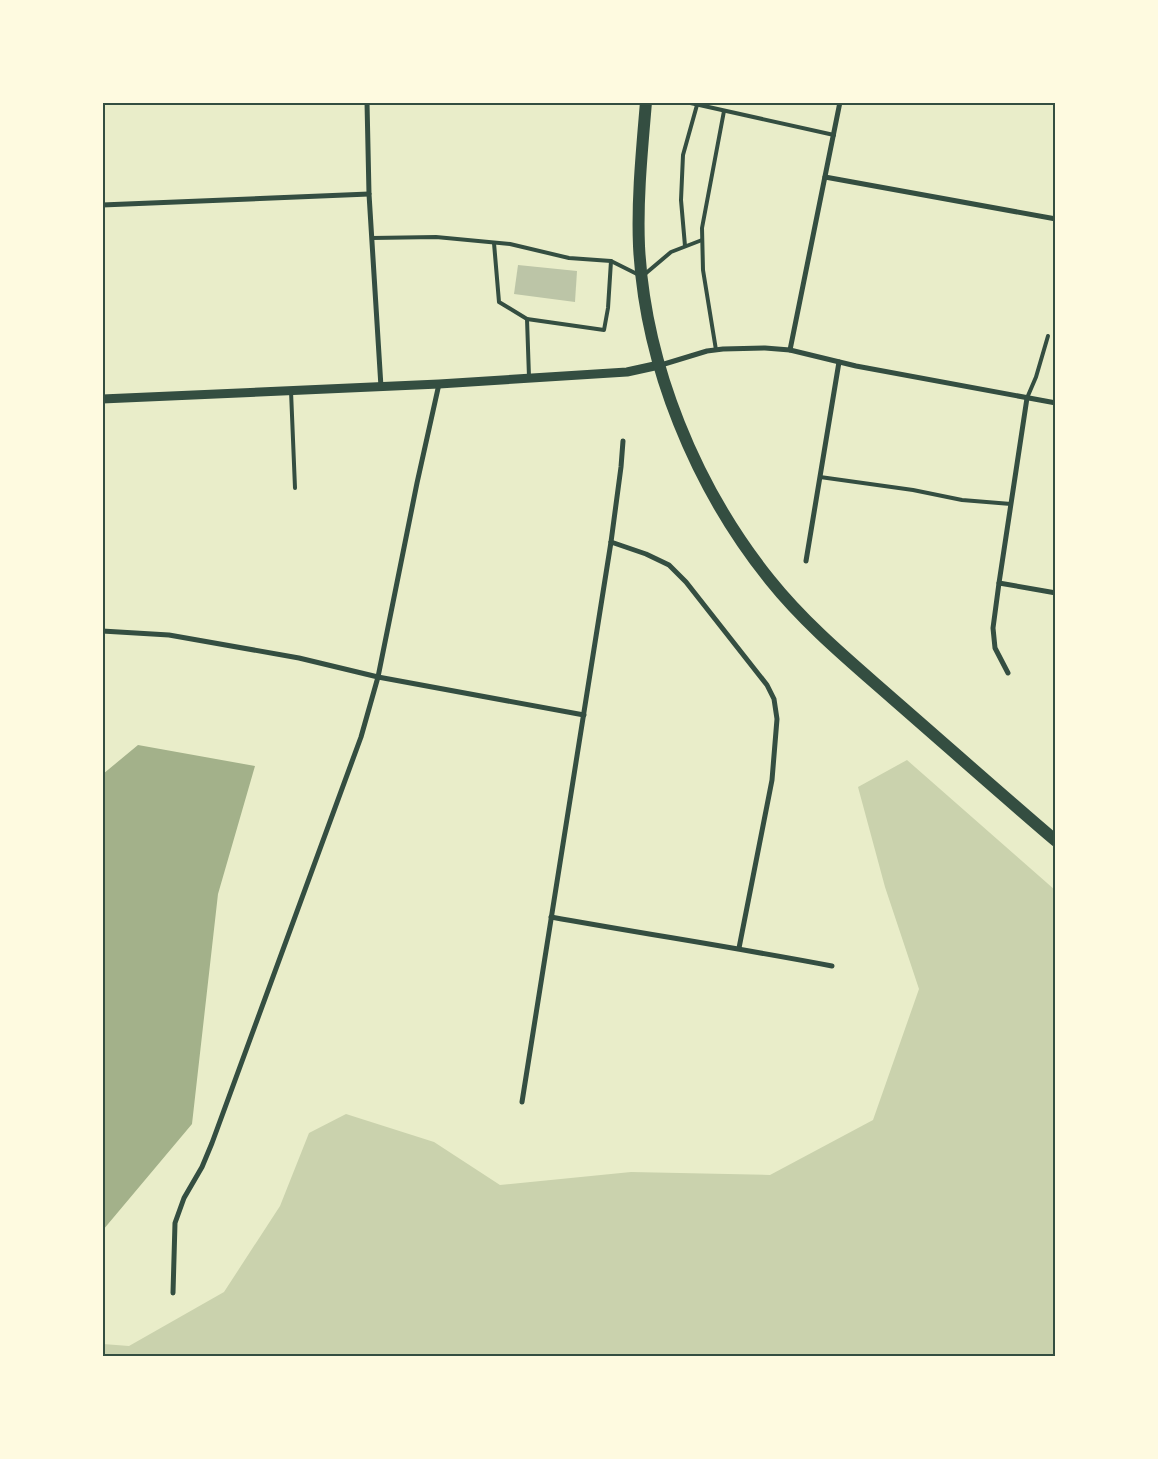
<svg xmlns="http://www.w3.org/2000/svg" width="1158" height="1459" font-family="Inter,sans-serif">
	<rect width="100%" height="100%" fill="#e9edc9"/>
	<path fill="#cad2ad" d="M907,760L1055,890V1354L1051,1356H103V1344L129,1346L224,1292L280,1206L309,1133L346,1114L434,1142L500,1185L631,1172L770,1175L873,1120L919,989L885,887L858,787Z"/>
	<path fill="#a3b18a" d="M138,745L255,766L218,894L192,1124L103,1230V774Z"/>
	<path fill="#bcc5a7" d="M518,265L577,271L575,302L514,294Z"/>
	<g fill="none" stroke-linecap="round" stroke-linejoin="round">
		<g stroke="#344e41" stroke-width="4">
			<path d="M686,102L834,135"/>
			<path d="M372,238L436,237L510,244L569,258L611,261L639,275"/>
			<path d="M494,243L499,302L527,319L529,377"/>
			<path d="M685,246L681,200L683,155L697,105"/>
			<path d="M645,274L671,252L702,240"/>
			<path d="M527,319L604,330L608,308L611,261"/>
			<path d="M716,350L703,270L702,228L724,111"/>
			<path d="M291,391L295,488"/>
			<path d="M1027,398L1036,377L1048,336"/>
			<path d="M820,477L913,490L962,500L1011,504"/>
		</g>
		<g stroke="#344e41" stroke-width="5">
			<path d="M367,102L369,194L381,387"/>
			<path d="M825,177L1056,219"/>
			<path d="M102,205L369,194"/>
			<path d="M790,350L840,102"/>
			<path d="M661,365L707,351L723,349L765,348L790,350L856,366L1056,403"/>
			<path d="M611,542L646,554L669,565L686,582L767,685L774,699L777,719L772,780L739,948"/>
			<path d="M806,561L839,362"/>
			<path d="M999,583L1056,593"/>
			<path d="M102,631L169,635L299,658L378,677L584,715"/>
			<path d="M1008,673L995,648L993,628L999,583L1027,398"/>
			<path d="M551,917C645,934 738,948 832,966"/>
			<path d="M522,1102L611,542L621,467L623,441"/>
			<path d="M173,1293L175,1223L184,1198L202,1167L212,1143L361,737L378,677L417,483L439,384"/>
		</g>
		<path stroke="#344e41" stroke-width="9" d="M102,399L439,384L627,372L659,365"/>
		<path stroke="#344e41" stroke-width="12" d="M646,102C642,150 637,199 639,246C645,365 696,488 770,580C806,625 851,662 893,699C947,746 1001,794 1056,841"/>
	</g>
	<rect width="1158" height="1459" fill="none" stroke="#fefae0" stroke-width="208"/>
	<rect x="104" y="104" width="950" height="1251" fill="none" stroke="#344e41" stroke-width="2"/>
</svg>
